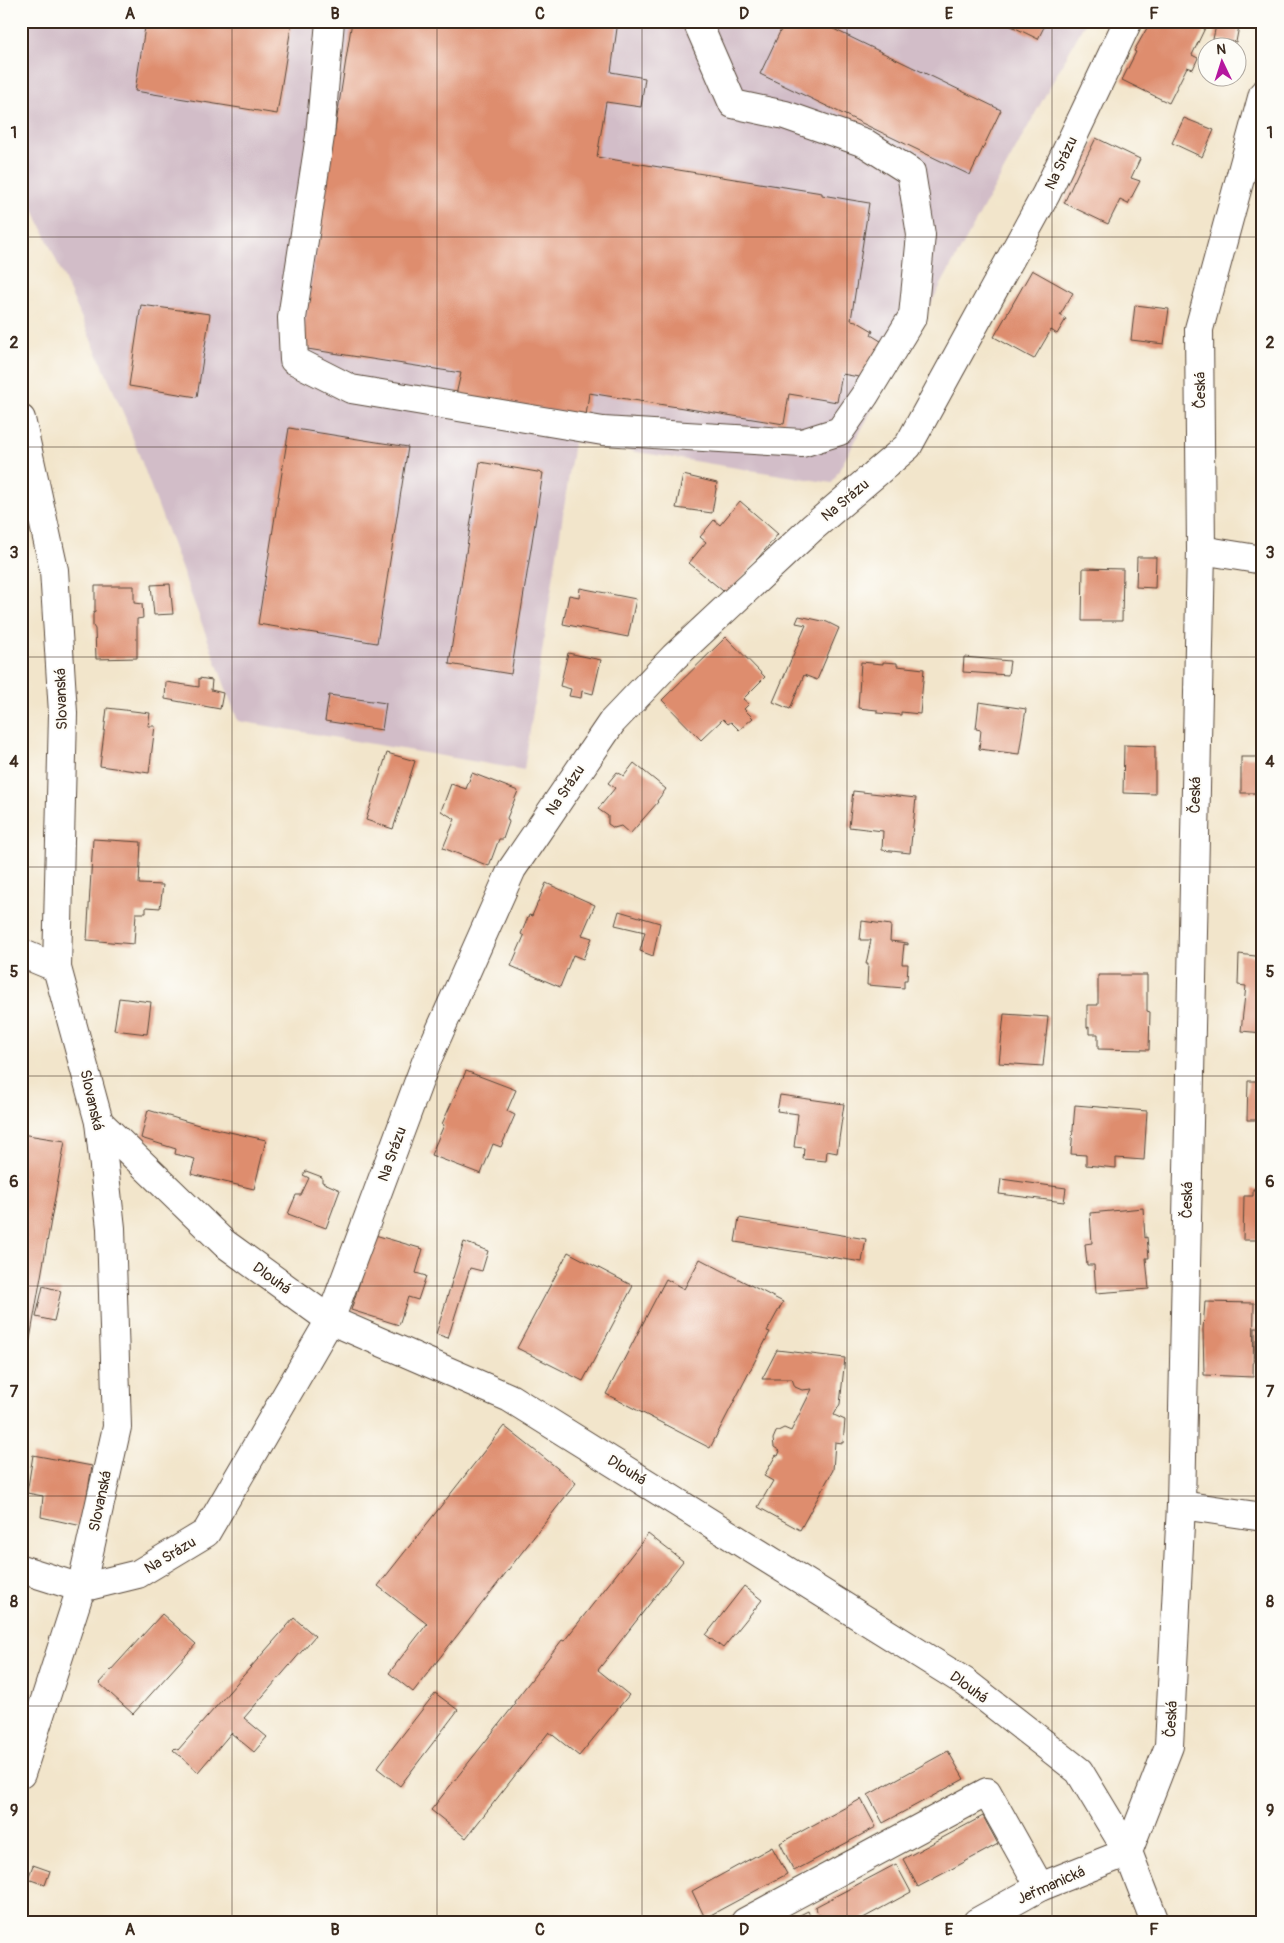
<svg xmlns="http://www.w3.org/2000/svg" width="1284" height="1943" font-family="Pangolin,sans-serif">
	<rect width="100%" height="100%" fill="#fdfcf7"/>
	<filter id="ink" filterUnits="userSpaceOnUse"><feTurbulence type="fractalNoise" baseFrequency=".02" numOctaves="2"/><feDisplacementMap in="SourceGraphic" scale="10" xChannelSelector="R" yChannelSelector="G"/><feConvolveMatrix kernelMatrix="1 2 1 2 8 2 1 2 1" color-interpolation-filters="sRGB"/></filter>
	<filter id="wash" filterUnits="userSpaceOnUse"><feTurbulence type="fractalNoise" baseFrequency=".0096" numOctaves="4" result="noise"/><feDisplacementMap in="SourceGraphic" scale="20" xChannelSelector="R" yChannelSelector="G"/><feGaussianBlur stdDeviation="1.12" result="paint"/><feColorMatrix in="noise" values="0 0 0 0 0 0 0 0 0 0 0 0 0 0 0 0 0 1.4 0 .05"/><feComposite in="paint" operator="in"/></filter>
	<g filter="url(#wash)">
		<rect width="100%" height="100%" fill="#f2e5cb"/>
		<path fill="#d2bdc8" d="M21,21H1086L832,483L574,442L524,770L238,721L125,417L21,180Z"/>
		<g id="blocks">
			<g fill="#de8d6e">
				<path d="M146,21H292L277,114L135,91Z"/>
				<path d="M352,21H618L611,72L645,78L641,107L606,102L597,157L822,193V195L869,203L851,320L856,321L873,331L871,335L889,346L870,379L842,374L837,402L789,394L784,424L589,393L586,416L456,395L461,373L301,348Z"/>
				<path d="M785,21H817L1001,110L970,175L760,74Z"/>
				<path d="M1001,21H1047L1038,39Z"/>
				<path d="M1151,21H1196L1206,26L1192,55L1198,58L1193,69L1187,67L1169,103L1122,80L1136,52L1134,51Z"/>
				<path d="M1217,21H1240L1236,42L1213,39Z"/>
				<path d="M1184,118L1214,130L1202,157L1172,143Z"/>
				<path d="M1096,138L1140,159L1131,178L1140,181L1128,204L1120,200L1108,224L1064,203L1083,162H1084Z"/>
				<path d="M1032,270L1073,293L1060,315L1066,319L1057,334L1051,330L1034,359L994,337Z"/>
				<path d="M141,305L210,314L197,397L129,386Z"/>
				<path d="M1135,305L1169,309L1164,344L1131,340Z"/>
				<path d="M289,428L408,447L377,643L258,624Z"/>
				<path d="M480,462L543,473L511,674L449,664Z"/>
				<path d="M683,475L717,483L712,513L676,508Z"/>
				<path d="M740,501L778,534L728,595L689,563L706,542L700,537L714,520L720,525Z"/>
				<path d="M1137,557H1156L1155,588L1136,587Z"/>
				<path d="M1083,568L1123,569L1122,621H1082Z"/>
				<path d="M170,584L173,614L154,615L151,585Z"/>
				<path d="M95,586H134V603L142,604L143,618L137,619V658L96,659L95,629L93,626V614L95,611Z"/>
				<path d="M580,588L636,599L628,637L563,624L569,595L579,597Z"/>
				<path d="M799,616L827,622L839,628L817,680L804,675L790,709L773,702L806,625L796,623Z"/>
				<path d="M726,637L765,677L743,699L749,704L744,709L753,718L739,730L731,722L728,724L723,719L701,740L662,700Z"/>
				<path d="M568,653L601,660L593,694L582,691L581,698L569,696L571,689L560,686Z"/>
				<path d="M964,657L1010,661L1008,675L963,672Z"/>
				<path d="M861,662L883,664V662L897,663V666L924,669L920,714L901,712V715L877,713V710L858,708Z"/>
				<path d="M199,678L212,680L211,690L223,693L220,709L165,699L166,682L199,687Z"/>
				<path d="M329,695L386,703L382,730L325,721Z"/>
				<path d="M979,702L1026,709L1019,754L979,749L981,730L976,729Z"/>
				<path d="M107,708L150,713L148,726H155L149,773L100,766Z"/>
				<rect x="1259" y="728" width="4" height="16"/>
				<path d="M1124,745L1155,746V794L1123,793Z"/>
				<path d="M387,753L415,761L393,829L366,820Z"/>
				<rect x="1241" y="757" width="22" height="36"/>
				<path d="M634,763L666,789L657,801L658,802L630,834L621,826L614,828L608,824V816L598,809L615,788L608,783L617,772L624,776Z"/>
				<path d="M472,773L518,791L507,818L509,822L503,839H499L489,866L443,848L455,819L441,811L451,784L466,789Z"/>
				<path d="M853,791L916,798L910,853L882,850L883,831L849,827Z"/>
				<path d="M93,839L141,842L139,884L163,885L160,908L146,907V913H136L134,944L87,940Z"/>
				<path d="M546,883L595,905L582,935L592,938L583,959L573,955L560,987L511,966L524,936L521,934L529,915L532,916Z"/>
				<path d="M619,911L660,923L653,956L640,951L645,932L615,925Z"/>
				<path d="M862,921L891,925L890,941L908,943V945L904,944L902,964H908L907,980H904V988L867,985L868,964H866L871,940H860Z"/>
				<path d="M1239,954L1263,957V1033L1241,1031L1246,986L1238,985Z"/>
				<path d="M1098,975H1147V1011L1150,1012L1149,1050L1098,1049V1034H1089V1027L1087,1028V1005H1098Z"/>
				<path d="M119,998L151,1002L147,1034L114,1030Z"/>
				<path d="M1004,1014L1048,1017L1043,1066L999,1063Z"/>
				<path d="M466,1071L516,1090L507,1111L515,1115L501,1147L493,1144L481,1174L431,1155L444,1125L442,1124Z"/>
				<path d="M1248,1081H1263V1120H1247Z"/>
				<path d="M780,1095L844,1104L837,1153L827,1151L826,1161L803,1159L804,1148L794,1147L798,1114L777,1111Z"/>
				<path d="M1075,1105L1147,1111L1144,1160L1116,1158V1168L1086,1165V1155L1071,1154Z"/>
				<path d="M148,1110L202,1126L266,1140L254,1189L191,1174L195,1159L175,1154L176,1149L141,1138Z"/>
				<path d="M21,1134L65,1141L22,1384H21Z"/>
				<path d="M306,1171L322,1177V1182L340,1190L326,1228L288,1214L296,1195H301L309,1178L303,1175Z"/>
				<path d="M1001,1179L1066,1188L1064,1202L999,1194Z"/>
				<path d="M1253,1189H1263V1240H1243L1244,1196H1253Z"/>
				<path d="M1143,1208L1145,1238L1147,1237L1149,1258H1146L1149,1289L1096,1293L1094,1265H1087L1085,1244L1092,1243L1090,1213Z"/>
				<path d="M739,1218L866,1239L862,1262L735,1242Z"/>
				<path d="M375,1235L423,1249L416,1273L426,1276L418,1300L408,1297L399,1325L351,1310L360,1281L359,1280Z"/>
				<path d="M464,1242L488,1251L482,1271L470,1268L448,1338L436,1334Z"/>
				<path d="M568,1252L633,1286L583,1381L517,1348Z"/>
				<path d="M700,1259L783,1302L767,1331L770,1332L710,1448L606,1394L666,1279L684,1289Z"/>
				<path d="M43,1286L61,1291L54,1321L36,1317Z"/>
				<path d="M1205,1302L1254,1303L1253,1377L1204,1375L1203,1329Z"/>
				<rect x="1255" y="1328" width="8" height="34"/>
				<path d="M777,1350L845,1358L840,1404L834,1415L845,1420L843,1443L835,1442L833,1470L800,1530L758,1507L773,1481L764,1476L776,1455L778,1456L780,1451L774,1447L773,1439L776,1432L784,1428L791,1431L812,1389L802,1390L795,1387L792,1379H762Z"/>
				<path d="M1261,1418H1263V1464L1259,1463Z"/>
				<path d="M504,1426L576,1483L413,1692L389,1673L427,1624L378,1586Z"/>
				<path d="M33,1455L92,1466L82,1526L41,1517L43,1496L27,1493Z"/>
				<path d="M648,1534L683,1561L598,1670L629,1695L579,1756L549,1732L466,1838L431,1810L515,1704L514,1702L562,1640L564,1641Z"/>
				<path d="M744,1586L762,1600L723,1648L706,1635Z"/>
				<path d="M162,1614L196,1644L133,1714L99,1683Z"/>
				<path d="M294,1618L315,1636L244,1718L267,1737L254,1752L231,1733L198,1772L173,1750L175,1748L178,1750Z"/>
				<path d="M435,1693L458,1710L400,1786L377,1768Z"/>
				<path d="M948,1751L964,1779L883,1823L868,1795Z"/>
				<path d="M861,1799L876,1827L794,1871L780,1843Z"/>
				<path d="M983,1816L998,1844L918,1887L903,1859Z"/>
				<path d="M772,1847L787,1874L705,1918L692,1891Z"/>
				<path d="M896,1864L911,1892L856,1922H823L815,1907Z"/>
				<path d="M33,1865L50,1871L45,1885L28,1879Z"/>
				<path d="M808,1911L813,1922H788L794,1918Z"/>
			</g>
		</g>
	</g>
	<g filter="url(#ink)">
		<use href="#blocks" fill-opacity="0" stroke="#564638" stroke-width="1"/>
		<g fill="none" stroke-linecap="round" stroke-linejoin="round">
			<g stroke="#564638" stroke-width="30">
				<g id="minor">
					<path d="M330,21L320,136L292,318L294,360L351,389L603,431L802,443L840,431L865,395L913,316L921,235L911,172L865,143L785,115L733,104L699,26L700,21"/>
					<path d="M21,419L54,570L63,713L57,968L99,1122L111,1228L117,1427L81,1588L21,1774"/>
					<path d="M1201,550L1263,560"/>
					<path d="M21,953L57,968"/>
					<path d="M99,1122L224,1243L330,1320L510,1398L965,1682L1079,1771L1128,1852L1155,1922"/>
					<path d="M1181,1505L1263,1517"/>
					<path d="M21,1569L81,1588"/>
					<path d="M81,1588L138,1574L206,1533L330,1320L426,1062L512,869L612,722L674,657L812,528L908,446L1046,194L1128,21"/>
					<path d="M1128,1852L1169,1746L1181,1505L1201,550L1199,329L1263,94"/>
					<path d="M745,1922L987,1792L1040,1887"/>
					<path d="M977,1922L1040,1887L1128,1852"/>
				</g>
			</g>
			<use href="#minor" stroke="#fff" stroke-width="28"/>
		</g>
	</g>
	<path fill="none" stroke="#3b2a1e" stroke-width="1" stroke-opacity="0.55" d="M232,21V1922M437,21V1922M642,21V1922M847,21V1922M1052,21V1922M21,237H1263M21,447H1263M21,657H1263M21,867H1263M21,1076H1263M21,1286H1263M21,1496H1263M21,1706H1263"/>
	<g text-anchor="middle" stroke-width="4" stroke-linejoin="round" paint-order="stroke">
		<g font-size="15" fill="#3b2a1e" stroke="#fdfcf7">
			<text transform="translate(1061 163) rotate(-65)" y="5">Na Srázu</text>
			<text transform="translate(1200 390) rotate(-90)" y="5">Česká</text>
			<text transform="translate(845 500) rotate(-40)" y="5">Na Srázu</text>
			<text transform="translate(61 699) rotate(-92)" y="5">Slovanská</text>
			<text transform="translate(565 790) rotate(-56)" y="5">Na Srázu</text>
			<text transform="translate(1195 795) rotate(-89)" y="5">Česká</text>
			<text transform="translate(92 1100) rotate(77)" y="5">Slovanská</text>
			<text transform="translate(392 1154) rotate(-70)" y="5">Na Srázu</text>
			<text transform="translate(1187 1200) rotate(-89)" y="5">Česká</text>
			<text transform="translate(272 1278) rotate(36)" y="5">Dlouhá</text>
			<text transform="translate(627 1470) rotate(32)" y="5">Dlouhá</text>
			<text transform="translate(100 1501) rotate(-78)" y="5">Slovanská</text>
			<text transform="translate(170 1555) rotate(-31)" y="5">Na Srázu</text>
			<text transform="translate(969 1687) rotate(36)" y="5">Dlouhá</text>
			<text transform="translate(1171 1719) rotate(-87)" y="5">Česká</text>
			<text transform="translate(1051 1885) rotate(-24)" y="5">Jeřmanická</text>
		</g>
	</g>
	<rect width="1284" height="1943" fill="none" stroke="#fdfcf7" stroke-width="55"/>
	<g transform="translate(1222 62) rotate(356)"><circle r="24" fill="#fdfcf7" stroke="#afa8a0"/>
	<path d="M0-4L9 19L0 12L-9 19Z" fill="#b5179e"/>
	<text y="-8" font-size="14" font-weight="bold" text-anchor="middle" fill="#3b2a1e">N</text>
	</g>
	<rect x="28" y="28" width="1228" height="1888" fill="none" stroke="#3b2a1e" stroke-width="2"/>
	<g font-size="16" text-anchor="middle" font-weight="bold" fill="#3b2a1e">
		<text x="130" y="19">A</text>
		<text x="335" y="19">B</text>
		<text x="540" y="19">C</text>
		<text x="744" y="19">D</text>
		<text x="949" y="19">E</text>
		<text x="1154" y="19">F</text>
		<text x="14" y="138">1</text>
		<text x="1270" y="138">1</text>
		<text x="14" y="348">2</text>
		<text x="1270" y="348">2</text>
		<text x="14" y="558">3</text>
		<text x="1270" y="558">3</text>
		<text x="14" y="767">4</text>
		<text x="1270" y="767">4</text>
		<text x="14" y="977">5</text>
		<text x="1270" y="977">5</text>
		<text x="14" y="1187">6</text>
		<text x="1270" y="1187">6</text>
		<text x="14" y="1397">7</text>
		<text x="1270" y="1397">7</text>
		<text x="14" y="1607">8</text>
		<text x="1270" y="1607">8</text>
		<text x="14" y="1816">9</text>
		<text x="1270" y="1816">9</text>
		<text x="130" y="1935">A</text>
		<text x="335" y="1935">B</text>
		<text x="540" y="1935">C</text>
		<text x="744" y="1935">D</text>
		<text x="949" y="1935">E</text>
		<text x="1154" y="1935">F</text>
	</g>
</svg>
